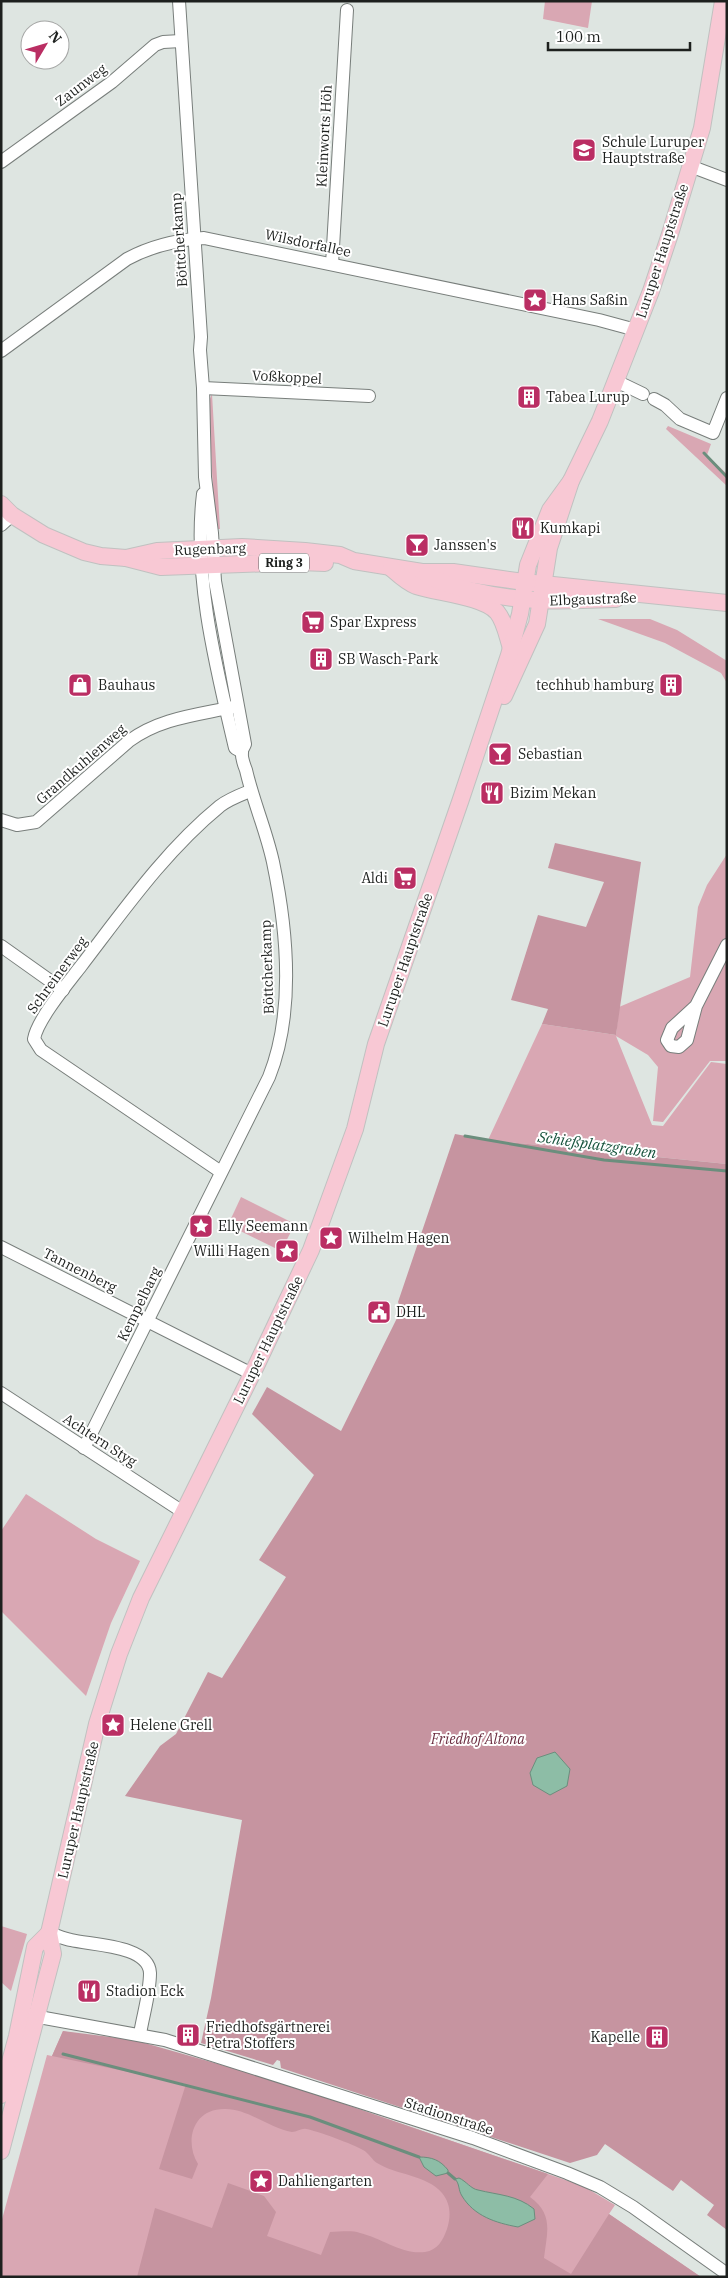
<svg xmlns="http://www.w3.org/2000/svg" width="728" height="2278" font-family="'IBM Plex Serif',serif">
	<rect width="100%" height="100%" fill="#dee5e1"/>
	<g fill="#d9a7b3">
		<path d="M545,1H592L588,28L543,19Z"/>
		<path d="M212,394L220,529H217L214,512L211,450L206,447L209,401Z"/>
		<path d="M668,426L711,444L707,455L727,474V486L666,429Z"/>
		<path d="M598,619H650L677,630L727,661V683L721,673L665,643Z"/>
		<path d="M727,854V1061H710L663,1122L653,1121L658,1067L648,1055L616,1036L652,1125L663,1126L711,1062L727,1064V1164L488,1140L542,1024L616,1035L619,1007L690,977L698,907L707,885Z"/>
		<path d="M241,1197L295,1224L281,1251L228,1225Z"/>
		<path d="M26,1494L96,1539L140,1561L111,1623L86,1696L1,1611V1531Z"/>
		<path d="M1,1926L27,1934L11,1991L1,1982Z"/>
		<path d="M63,2031L274,2080L583,2186L615,2205L609,2214L701,2277H1V2223L47,2055L52,2056Z"/>
	</g>
	<g fill="#c694a0">
		<path d="M555,843L641,862L616,1035L542,1024L548,1009L511,1000L538,915L586,927L604,882L548,868Z"/>
		<path d="M455,1134L488,1140L727,1164V2230L707,2215L714,2205L681,2180L673,2191L605,2144L597,2155L570,2163L281,2068L280,2061L277,2060L273,2065L201,2043L211,1998L242,1820L125,1796L160,1746L176,1734L208,1672L222,1678L286,1577L259,1560L314,1475L252,1414L267,1387L341,1431L401,1310L398,1302Z"/>
		<path d="M63,2031L134,2040L274,2080L548,2174L530,2197C554,2214 547,2233 544,2258L571,2274L609,2214L701,2277H137L155,2208L212,2228L228,2183L264,2196L276,2212L267,2236L321,2255L330,2232C340,2232 351,2230 360,2233C382,2238 402,2255 425,2252C438,2250 443,2240 447,2229C451,2216 451,2204 442,2193C427,2175 396,2175 377,2163C372,2160 369,2153 363,2150C355,2145 315,2130 306,2129C302,2128 297,2132 292,2132C269,2128 247,2108 224,2109C193,2109 184,2141 198,2164L192,2179L159,2169L186,2084L52,2056Z"/>
	</g>
	<g fill="#8dbda6" stroke="#6b8e7d">
		<path d="M555,1752L570,1769L567,1786L550,1795L533,1785L530,1773L537,1758Z"/>
		<path d="M419,2157C432,2157 440,2160 448,2170V2173L436,2176L424,2167Z"/>
		<path d="M459,2178C466,2181 471,2189 478,2190C498,2195 517,2195 534,2209L535,2219L518,2227C496,2223 474,2216 462,2196C458,2190 460,2184 455,2179Z"/>
	</g>
	<g fill="none" stroke-linecap="round" stroke-linejoin="round">
		<g stroke="#6b8e7d" stroke-width="3">
			<path d="M704,453L727,477"/>
			<path d="M465,1136L604,1160L727,1171"/>
			<path d="M63,2054L310,2117L419,2157"/>
			<path d="M448,2173L455,2179"/>
		</g>
		<g stroke="#787e7b" stroke-width="14">
			<g id="minor">
				<path d="M1,162L112,82L155,45L163,42L181,41"/>
				<path d="M690,166L727,180"/>
				<path d="M332,264L347,10"/>
				<path d="M1,351L127,259C151,246 177,240 204,238L599,320L636,330"/>
				<path d="M616,381L643,394"/>
				<path d="M203,388L369,396"/>
				<path d="M654,399L665,405L680,419L713,433L727,398"/>
				<path d="M203,494C193,577 216,667 235,748L242,752"/>
				<path d="M1,525L12,515"/>
				<path d="M1,820L17,825L36,822L129,741C160,718 197,715 233,707"/>
				<path d="M1,946L63,990"/>
				<path d="M696,1006L672,1028L667,1040L671,1046L679,1047L687,1040L696,1006L727,945"/>
				<path d="M221,1172L41,1050L34,1039C37,1020 68,983 81,966C124,910 165,851 220,806C229,799 240,795 250,791"/>
				<path d="M1,1247L252,1374"/>
				<path d="M1,1393L183,1512"/>
				<path d="M84,1448L269,1077C295,1012 287,929 273,862C266,830 253,801 246,770C244,765 241,757 242,751C242,749 244,747 245,744L215,581L212,533L205,477L203,388L200,350L201,337L179,1"/>
				<path d="M49,1933C56,1935 64,1939 71,1940C91,1945 149,1945 150,1973C150,1993 143,2015 140,2034"/>
				<path d="M28,2015L165,2040L473,2138L567,2173L600,2187L633,2207L727,2274"/>
			</g>
		</g>
		<g stroke="#c0c1c0" stroke-width="18">
			<g id="major">
				<path d="M1,504L12,515L44,535L84,552L101,556L126,558L161,567L299,562L325,563"/>
				<path d="M126,558L157,551L242,547L305,551L340,555L354,561L422,572H453L524,582L727,603"/>
				<path d="M391,568C399,575 406,582 416,586C437,593 482,596 497,612C505,622 507,636 511,648"/>
				<path d="M427,575C441,583 458,588 474,591C523,603 566,601 616,599"/>
				<path d="M504,696L537,624L549,548L571,481L600,421L651,291L670,234L702,128L723,1"/>
				<path d="M1,2095L17,2036L35,1947L49,1933"/>
				<path d="M1,2151L53,1954L49,1933L97,1724L119,1654L141,1598L257,1364L311,1250L355,1129L376,1044L461,799L509,655L520,614L528,565L550,510L571,481"/>
			</g>
		</g>
		<use href="#minor" stroke="#fff" stroke-width="12"/>
		<use href="#major" stroke="#f8c8d4" stroke-width="16"/>
	</g>
	<defs>
		<g id="school-square" transform="scale(1.25)"><rect x="-9" y="-9" width="18" height="18" rx="4" fill="#ba2e63" stroke="#fff"/><path d="M0-5L7-2L0 1L-7-2ZM-4 1L0 2.5L4 1V4Q0 6-4 4Z" fill="#fff"/></g>
		<g id="sight-square" transform="scale(1.25)"><rect x="-9" y="-9" width="18" height="18" rx="4" fill="#ba2e63" stroke="#fff"/><path d="M0-6L1.8-2.2L6-1.7L2.9 1.2L3.7 5.4L0 3.3L-3.7 5.4L-2.9 1.2L-6-1.7L-1.8-2.2Z" fill="#fff"/></g>
		<g id="building-square" transform="scale(1.25)"><rect x="-9" y="-9" width="18" height="18" rx="4" fill="#ba2e63" stroke="#fff"/><path d="M-4-6H4V6H1V3H-1V6H-4ZM-2.5-4.3h1.7v1.8h-1.7ZM.8-4.3h1.7v1.8H.8ZM-2.5-1h1.7V.8h-1.7ZM.8-1h1.7V.8H.8Z" fill="#fff"/></g>
		<g id="restaurant-square" transform="scale(1.25)"><rect x="-9" y="-9" width="18" height="18" rx="4" fill="#ba2e63" stroke="#fff"/><path d="M-5-6h1v4h1v-4h1v4h1v-4h1v5L-1.5 .5V6h-2V.5L-5-1ZM5-6V6H3V1.5H1.5Q1.5-4 5-6Z" fill="#fff"/></g>
		<g id="bar-square" transform="scale(1.25)"><rect x="-9" y="-9" width="18" height="18" rx="4" fill="#ba2e63" stroke="#fff"/><path d="M-6-5H6L.8 .8V4.5H3.5V6h-7V4.5H-.8V.8Z" fill="#fff"/></g>
		<g id="supermarket-square" transform="scale(1.25)"><rect x="-9" y="-9" width="18" height="18" rx="4" fill="#ba2e63" stroke="#fff"/><path d="M-6-5.5h2.5l.6 2H6L4.5 2H-2.5L-4.4-4H-6ZM-1.5 3.2a1.3 1.3 0 1 0 .1 0ZM3 3.2a1.3 1.3 0 1 0 .1 0Z" fill="#fff"/></g>
		<g id="shop-square" transform="scale(1.25)"><rect x="-9" y="-9" width="18" height="18" rx="4" fill="#ba2e63" stroke="#fff"/><path d="M-5-2.5h2.3a2.7 3.5 0 0 1 5.4 0H5L5.5 6h-11ZM-1.5-2.5h3a1.5 2.3 0 0 0-3 0Z" fill="#fff"/></g>
		<g id="civic-square" transform="scale(1.25)"><rect x="-9" y="-9" width="18" height="18" rx="4" fill="#ba2e63" stroke="#fff"/><path d="M-.6-6.5H3V-4.5H.6V-3L4-1V1h2V6H-6V1h2V-1L-.6-3ZM-1.2 2.5V6h2.4V2.5Z" fill="#fff"/></g>
	</defs>
	<g fill-rule="evenodd">
		<use href="#school-square" x="584" y="150"/>
		<use href="#sight-square" x="535" y="300"/>
		<use href="#building-square" x="529" y="397"/>
		<use href="#restaurant-square" x="523" y="528"/>
		<use href="#bar-square" x="417" y="545"/>
		<use href="#supermarket-square" x="313" y="622"/>
		<use href="#building-square" x="321" y="659"/>
		<use href="#shop-square" x="80" y="685"/>
		<use href="#building-square" x="671" y="685"/>
		<use href="#bar-square" x="500" y="754"/>
		<use href="#restaurant-square" x="492" y="793"/>
		<use href="#supermarket-square" x="405" y="878"/>
		<use href="#sight-square" x="201" y="1226"/>
		<use href="#sight-square" x="331" y="1238"/>
		<use href="#sight-square" x="287" y="1251"/>
		<use href="#civic-square" x="379" y="1312"/>
		<use href="#sight-square" x="113" y="1725"/>
		<use href="#restaurant-square" x="89" y="1991"/>
		<use href="#building-square" x="188" y="2035"/>
		<use href="#building-square" x="657" y="2037"/>
		<use href="#sight-square" x="261" y="2181"/>
	</g>
	<g text-anchor="middle" stroke-width="4" stroke-linejoin="round" paint-order="stroke">
		<rect fill="#fff" stroke="#616362" stroke-width="1" x="259" y="553.5" width="50" height="19" rx="4"/>
		<g font-size="12" font-weight="bold" fill="#1d201e">
			<text x="284" y="567">Ring 3</text>
		</g>
		<g font-size="14" fill="#1d201e" stroke="#fff">
			<text transform="translate(81 85) rotate(-37)" y="5">Zaunweg</text>
			<text transform="translate(324 136) rotate(-87)" y="5">Kleinworts Höh</text>
			<text transform="translate(179 240) rotate(-94)" y="5">Böttcherkamp</text>
			<text transform="translate(308 243) rotate(12)" y="5">Wilsdorfallee</text>
			<text transform="translate(662 251) rotate(-72)" y="5">Luruper Hauptstraße</text>
			<text transform="translate(287 377) rotate(3)" y="5">Voßkoppel</text>
			<text transform="translate(210 549) rotate(-2)" y="5">Rugenbarg</text>
			<text transform="translate(593 599) rotate(-2)" y="5">Elbgaustraße</text>
			<text transform="translate(81 764) rotate(-41)" y="5">Grandkuhlenweg</text>
			<text transform="translate(405 960) rotate(-71)" y="5">Luruper Hauptstraße</text>
			<text transform="translate(267 967) rotate(-92)" y="5">Böttcherkamp</text>
			<text transform="translate(57 975) rotate(-54)" y="5">Schreinerweg</text>
			<text transform="translate(80 1270) rotate(27)" y="5">Tannenberg</text>
			<text transform="translate(139 1304) rotate(-64)" y="5">Kempelbarg</text>
			<text transform="translate(268 1340) rotate(-64)" y="5">Luruper Hauptstraße</text>
			<text transform="translate(100 1440) rotate(33)" y="5">Achtern Styg</text>
			<text transform="translate(78 1810) rotate(-77)" y="5">Luruper Hauptstraße</text>
			<text transform="translate(449 2116) rotate(18)" y="5">Stadionstraße</text>
		</g>
		<g font-size="14" fill="#1d201e" stroke="#fff" text-anchor="start">
			<text x="602" y="147">Schule Luruper<tspan x="602" dy="16">Hauptstraße</tspan></text>
			<text x="552" y="305">Hans Saßin</text>
			<text x="546" y="402">Tabea Lurup</text>
			<text x="540" y="533">Kumkapi</text>
			<text x="434" y="550">Janssen's</text>
			<text x="330" y="627">Spar Express</text>
			<text x="338" y="664">SB Wasch-Park</text>
			<text x="98" y="690">Bauhaus</text>
			<text x="654" y="690" text-anchor="end">techhub hamburg</text>
			<text x="518" y="759">Sebastian</text>
			<text x="510" y="798">Bizim Mekan</text>
			<text x="388" y="883" text-anchor="end">Aldi</text>
			<text x="218" y="1231">Elly Seemann</text>
			<text x="348" y="1243">Wilhelm Hagen</text>
			<text x="270" y="1256" text-anchor="end">Willi Hagen</text>
			<text x="396" y="1317">DHL</text>
			<text x="130" y="1730">Helene Grell</text>
			<text x="106" y="1996">Stadion Eck</text>
			<text x="206" y="2032">Friedhofsgärtnerei<tspan x="206" dy="16">Petra Stoffers</tspan></text>
			<text x="640" y="2042" text-anchor="end">Kapelle</text>
			<text x="278" y="2186">Dahliengarten</text>
		</g>
		<g font-size="14" font-style="italic" fill="#6c2e41" stroke="#fff">
			<text x="478" y="1744">Friedhof Altona</text>
		</g>
		<g font-size="15" font-style="italic" fill="#15523b" stroke="#fff">
			<text transform="translate(597 1145) rotate(8)" y="5">Schießplatzgraben</text>
		</g>
	</g>
	<rect width="728" height="2278" fill="none" stroke="#1d201e" stroke-width="5"/>
	<g transform="translate(45 45) rotate(52)"><circle r="24" fill="#ffffff" stroke="#a5a6a5"/>
	<path d="M0-4L9 19L0 12L-9 19Z" fill="#ba2e63"/>
	<text y="-8" font-size="14" font-weight="bold" text-anchor="middle" fill="#1d201e">N</text>
	</g>
	<path d="M548 42v8h142v-8" fill="none" stroke="#1d201e" stroke-width="2.5"/>
	<text x="556" y="42" font-size="15" fill="#1d201e" stroke="#ffffff" stroke-width="4" paint-order="stroke">100 m</text>
</svg>
